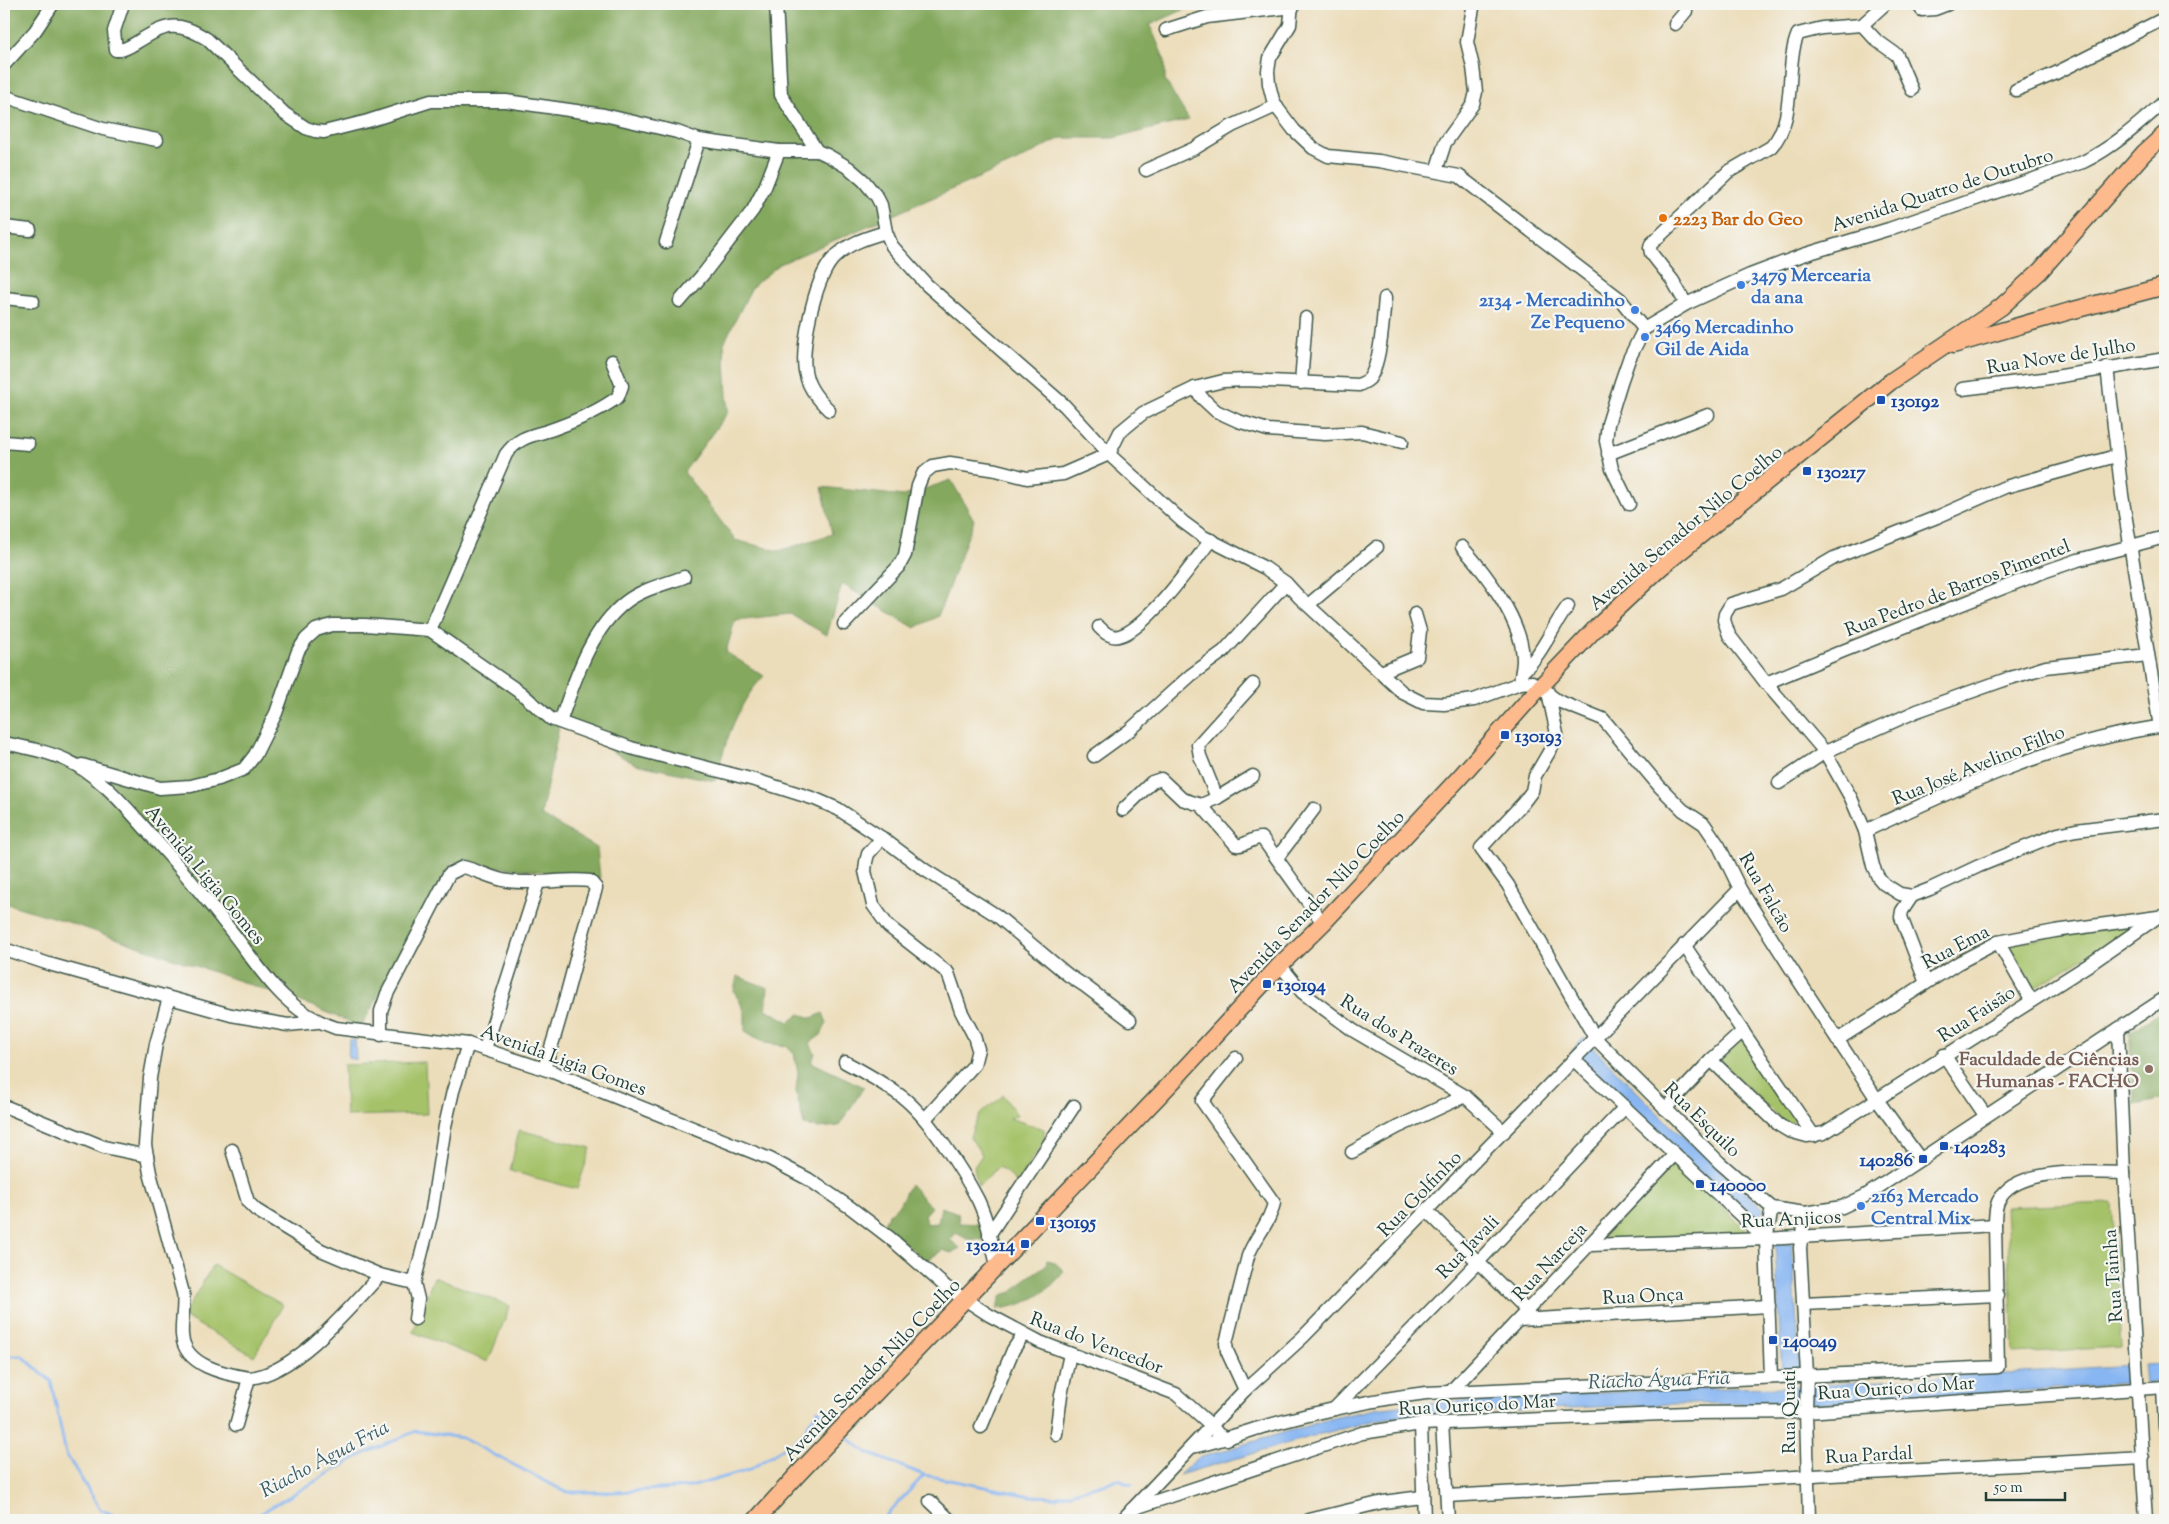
<svg xmlns="http://www.w3.org/2000/svg" width="2169" height="1524" font-family="'Sorts Mill Goudy',serif">
	<rect width="100%" height="100%" fill="#f6f6f2"/>
	<filter id="ink" filterUnits="userSpaceOnUse"><feTurbulence type="fractalNoise" baseFrequency=".02" numOctaves="2"/><feDisplacementMap in="SourceGraphic" scale="10" xChannelSelector="R" yChannelSelector="G"/><feConvolveMatrix kernelMatrix="1 2 1 2 8 2 1 2 1" color-interpolation-filters="sRGB"/></filter>
	<filter id="wash" filterUnits="userSpaceOnUse"><feTurbulence type="fractalNoise" baseFrequency=".0096" numOctaves="4" result="noise"/><feDisplacementMap in="SourceGraphic" scale="20" xChannelSelector="R" yChannelSelector="G"/><feGaussianBlur stdDeviation="1.12" result="paint"/><feColorMatrix in="noise" values="0 0 0 0 0 0 0 0 0 0 0 0 0 0 0 0 0 1.4 0 .05"/><feComposite in="paint" operator="in"/></filter>
	<g filter="url(#wash)">
		<rect width="100%" height="100%" fill="#ecddba"/>
		<g fill="#a5c269" stroke="#62804e">
			<path d="M2144,921L2031,990L2007,944Z"/>
			<path d="M1742,1037L1795,1119L1788,1126L1719,1061Z"/>
			<path d="M425,1062L427,1114L346,1116L344,1065Z"/>
			<path d="M1003,1095L1017,1115L1009,1118L1044,1129L1045,1139L1016,1184L1011,1176L998,1167L978,1186L974,1167L982,1155L970,1137C974,1126 977,1115 987,1108C993,1103 998,1102 1003,1095Z"/>
			<path d="M519,1130L591,1148L577,1189L510,1171Z"/>
			<path d="M1674,1160L1753,1237L1599,1243Z"/>
			<path d="M2112,1203L2121,1347L2014,1353L2006,1207Z"/>
			<path d="M213,1265L283,1305L254,1356L183,1316Z"/>
			<path d="M434,1277L510,1306L488,1362L413,1332Z"/>
		</g>
		<g fill="#84a85d" stroke="#527248">
			<path d="M4,4H1167L1183,10L1150,25L1165,61V80L1189,120L1113,138H1061L1015,162L780,264L752,287L724,343L728,412L684,472L735,540L779,551L832,534L822,487L904,496L951,480L974,520L938,616L915,628L842,584L827,635L790,614L735,620L726,652L764,676C737,703 725,744 715,781L635,764L560,722L541,815L597,848L600,878L453,862L361,1027L312,1006L59,919L4,903Z"/>
			<path d="M737,976L768,988L766,1009L789,1022L800,1014L812,1018L823,1013L827,1023L821,1035L810,1043L815,1054L811,1062L864,1087L839,1126L818,1128L804,1125L796,1091L798,1073L794,1054L786,1046L765,1043L745,1031V1012L734,991Z"/>
			<path d="M2165,1009V1034L2160,1035L2163,1099L2135,1105L2129,1033Z"/>
			<path d="M910,1184L931,1207L924,1215L928,1224L938,1223L941,1207L958,1213L959,1223L982,1224L984,1240L967,1239L956,1233L950,1240L960,1248L951,1253L943,1250L926,1261L883,1225L888,1215L899,1205Z"/>
			<path d="M1047,1260L1054,1262L1064,1271C1049,1293 1024,1307 997,1309L1002,1295L1012,1292L1024,1280L1046,1265Z"/>
		</g>
		<g fill="#87b6f2" stroke="#537a93">
			<path d="M1584,1038L1670,1125L1764,1209L1754,1224L1572,1050Z"/>
			<path d="M355,1039L356,1060L348,1058L349,1040Z"/>
			<path d="M1775,1244H1792L1800,1373H1782Z"/>
			<path d="M2165,1364V1381L2145,1382L2143,1365Z"/>
			<path d="M2133,1365L2134,1384H2128L1820,1404L1797,1403L1670,1404L1422,1414L1381,1419L1317,1435L1179,1475L1198,1458L1337,1417L1375,1409L1416,1404L1669,1389L1785,1387Z"/>
		</g>
		<g fill="none" stroke-linecap="round" stroke-linejoin="round">
			<g stroke="#87b6f2" stroke-width="3">
				<path d="M4,1356H22L51,1381L66,1454L100,1509L124,1520"/>
				<path d="M846,1437L868,1453L924,1475L1031,1496L1055,1497L1118,1480L1132,1485"/>
				<path d="M249,1520L357,1457L416,1431L462,1438L566,1492H616L690,1487L749,1470L799,1438L818,1410L823,1415"/>
				<path d="M882,1520L924,1475"/>
			</g>
		</g>
	</g>
	<g filter="url(#ink)">
		<g fill="none" stroke-linecap="round" stroke-linejoin="round">
			<g stroke="#3e5548" stroke-width="15">
				<g id="minor">
					<path d="M123,4L114,31L116,50C123,51 128,47 134,44C165,25 175,19 207,39L285,114L306,128L315,131L324,132L368,121L431,101H506L604,115L677,132L699,140L720,143L779,151H817L827,155L849,168L864,181L877,197L881,205L886,232L892,246L927,285L1064,405L1113,458L1183,522L1202,536L1265,568L1286,583L1299,597L1403,693L1423,703L1444,704L1474,700L1520,683L1532,682L1558,701L1603,719L1660,787L1683,810L1704,824L1719,846L1740,889L1799,981L1878,1101L1920,1159"/>
					<path d="M776,4L781,95L817,151"/>
					<path d="M1292,4L1290,25L1270,58L1268,71L1269,84L1273,100L1278,109L1294,130L1313,148L1328,156L1379,161L1459,176L1620,299L1644,329"/>
					<path d="M1918,4L1922,10L1935,9L1948,4"/>
					<path d="M1675,24L1686,11V4"/>
					<path d="M1862,25L1876,40L1897,55L1912,90"/>
					<path d="M1166,30L1207,17L1293,7"/>
					<path d="M4,65L35,31L53,4"/>
					<path d="M2016,90L2054,74L2165,18"/>
					<path d="M4,96L103,129L157,140"/>
					<path d="M1146,170L1195,148L1232,126L1276,106"/>
					<path d="M1436,171L1445,143L1473,104L1476,92L1473,67L1467,42L1473,8"/>
					<path d="M4,227L30,230"/>
					<path d="M666,242L699,140"/>
					<path d="M4,298L33,301"/>
					<path d="M680,301L705,272L753,210L765,187L779,151"/>
					<path d="M1686,304L1673,281L1651,253L1650,248L1651,244L1728,172L1771,147C1798,118 1784,66 1798,34L1822,28L1862,25L1885,4"/>
					<path d="M2107,367L2122,495L2160,727"/>
					<path d="M1301,383L1306,318"/>
					<path d="M1195,388L1202,398L1216,411L1238,421L1268,430L1325,434L1362,432L1402,442"/>
					<path d="M1962,389L2043,379L2165,359"/>
					<path d="M829,410C819,400 809,389 806,375C799,351 815,279 832,260C846,244 865,238 886,232"/>
					<path d="M4,442L28,444"/>
					<path d="M1608,454L1708,415"/>
					<path d="M2116,456L2005,487L1937,517L1834,558L1781,589L1731,604L1725,614L1724,620L1729,635L1766,683L1825,752L1851,798L1865,831L1873,866L1878,877L1884,884L1900,894L1912,896L1930,889L1979,866L2058,834L2076,830L2165,819"/>
					<path d="M1629,504L1612,469L1606,441L1608,424L1621,382L1629,359L1644,329L1686,304L1750,275L1803,255L1889,229L2083,162C2114,147 2139,124 2165,101"/>
					<path d="M1462,547C1486,573 1523,622 1523,660C1523,667 1521,675 1520,683"/>
					<path d="M1308,605L1377,547"/>
					<path d="M844,624L899,566L905,555L918,486L923,474L933,466L950,463L996,470L1027,478L1063,474L1109,454L1120,432L1143,413L1195,388L1223,381L1247,380L1359,385C1362,383 1366,382 1369,379C1381,364 1383,318 1385,298"/>
					<path d="M1099,627C1104,632 1110,638 1119,636C1146,630 1193,563 1211,540"/>
					<path d="M430,630L506,454C521,434 535,436 556,428C578,420 599,411 618,397L622,386L612,361"/>
					<path d="M1381,672L1417,657L1420,631L1415,614"/>
					<path d="M1522,672C1542,655 1552,627 1568,606"/>
					<path d="M1766,683L1843,651L2043,572L2078,560L2165,537"/>
					<path d="M1548,692L1557,734L1556,740L1535,776L1532,791L1523,803L1481,848L1508,885L1595,1038L1720,1163L1772,1208L1805,1213L1842,1207L1865,1196L2165,998"/>
					<path d="M560,722C575,680 590,629 627,601C643,589 665,584 684,577"/>
					<path d="M4,743C24,747 46,751 66,760C101,776 125,806 150,834C180,867 208,901 235,936C265,976 287,1012 336,1028L468,1044L553,1072L770,1159L808,1179L851,1208L890,1238L946,1287L989,1315L1040,1342L1176,1394L1212,1426L1218,1434L1227,1439"/>
					<path d="M1094,756L1130,730L1191,675L1224,651L1286,583"/>
					<path d="M82,765L160,788L191,786L219,779L244,769L255,755L276,713L298,651L306,639L316,630L332,625H365L430,630L521,693L551,719L631,748L758,781L815,799L838,809L882,838L925,870L996,915L1068,975L1085,986L1130,1020"/>
					<path d="M1779,783L1825,752L1917,711L2007,679L2046,667L2147,655"/>
					<path d="M1217,798L1253,776"/>
					<path d="M1201,805L1217,798L1200,756L1198,745L1253,684"/>
					<path d="M1123,810L1152,782L1161,779L1182,799L1201,805L1236,845C1245,847 1252,837 1262,838L1323,923"/>
					<path d="M1865,831C1961,786 2059,740 2165,726"/>
					<path d="M882,838L868,854L866,862L865,871L873,905L888,926L948,973L961,1011L974,1036L978,1049L974,1065L925,1119"/>
					<path d="M1277,858L1314,809"/>
					<path d="M1912,896L1902,911L1901,917L1926,983"/>
					<path d="M1998,942L2031,1000"/>
					<path d="M1684,945L1814,1136"/>
					<path d="M4,949L49,964L231,1015L288,1025L317,1022"/>
					<path d="M1280,965L1302,992L1315,1002L1354,1031L1465,1096L1504,1132"/>
					<path d="M169,998L156,1044L150,1078L145,1145L150,1173L183,1293C185,1307 181,1321 182,1335C184,1366 225,1374 249,1378"/>
					<path d="M2118,1029L2124,1173L2146,1520"/>
					<path d="M381,1035V1011L387,994L449,874L463,867C478,870 492,879 508,881C537,885 563,878 590,881L596,888L595,892C576,951 565,1011 544,1068"/>
					<path d="M1837,1040L1958,963L1998,942L2055,931L2165,916"/>
					<path d="M485,1049L538,883"/>
					<path d="M1944,1055L1985,1115"/>
					<path d="M1236,1058L1202,1101L1274,1203C1270,1223 1255,1237 1248,1256L1226,1343L1227,1351L1245,1390"/>
					<path d="M1574,1060L1766,1239"/>
					<path d="M1711,1060L1779,1125L1789,1131L1807,1136L1824,1133L2090,964L2156,918"/>
					<path d="M845,1062C864,1072 883,1083 901,1096C927,1115 963,1171 978,1200C988,1221 992,1244 997,1266"/>
					<path d="M4,1106L104,1147L147,1156"/>
					<path d="M1665,1109L1711,1060L1743,1031"/>
					<path d="M232,1150L248,1202L256,1210L321,1250L380,1275L414,1283"/>
					<path d="M1352,1152L1398,1127L1465,1096"/>
					<path d="M1427,1211L1528,1312"/>
					<path d="M1805,1213L1800,1248L1807,1374L1806,1412L1809,1520"/>
					<path d="M989,1235L1074,1106"/>
					<path d="M1590,1245L1766,1239L1995,1225"/>
					<path d="M1803,1304L1998,1295"/>
					<path d="M415,1319L418,1299L414,1283L431,1216L445,1126L453,1091L468,1044"/>
					<path d="M1519,1320L1769,1306"/>
					<path d="M1771,1377L1766,1239L1772,1208"/>
					<path d="M2163,1387L2165,1427"/>
					<path d="M1450,1392L1675,1154"/>
					<path d="M1334,1409L1479,1261L1625,1107"/>
					<path d="M1442,1423L1448,1520"/>
					<path d="M1421,1424L1424,1520"/>
					<path d="M236,1425L249,1378C295,1374 350,1308 380,1275"/>
					<path d="M981,1427L1013,1350L1023,1335"/>
					<path d="M1056,1434L1061,1395L1070,1354"/>
					<path d="M1192,1447C1216,1442 1239,1434 1262,1427C1316,1412 1371,1400 1426,1393L1998,1367L1995,1225C1995,1218 1995,1209 1998,1202C2014,1166 2092,1172 2124,1173"/>
					<path d="M1447,1496L2143,1458"/>
					<path d="M930,1501L950,1520"/>
					<path d="M1132,1509L1362,1433L1421,1424L1687,1413L1806,1412L2165,1387"/>
					<path d="M1122,1520L1245,1390L1303,1337L1740,889"/>
					<path d="M1309,1520L1383,1502L1422,1497"/>
				</g>
			</g>
			<g stroke="#3e5548" stroke-width="19">
				<g id="major">
					<path d="M1953,345L2070,311L2165,286"/>
					<path d="M756,1520L798,1474L1173,1081L1280,965L1323,923L1459,778L1540,687L1596,628L1661,567L1890,382L2001,307L2040,271L2144,153L2165,134"/>
				</g>
			</g>
			<use href="#minor" stroke="#fff" stroke-width="12"/>
			<use href="#major" stroke="#fcba8d" stroke-width="16"/>
		</g>
	</g>
	<circle fill="#e8710a" stroke="#f6f6f2" stroke-width="2" cx="1663" cy="218" r="5"/>
	<g fill="#3f7fe0" stroke="#f6f6f2" stroke-width="2">
		<circle cx="1741" cy="285" r="5"/>
		<circle cx="1635" cy="310" r="5"/>
		<circle cx="1645" cy="337" r="5"/>
		<circle cx="1861" cy="1206" r="5"/>
	</g>
	<g fill="#1a4fb4" stroke="#f6f6f2" stroke-width="2">
		<rect x="1876" y="395" width="10" height="10" rx="2.5"/>
		<rect x="1802" y="466" width="10" height="10" rx="2.5"/>
		<rect x="1500" y="730" width="10" height="10" rx="2.5"/>
		<rect x="1262" y="979" width="10" height="10" rx="2.5"/>
		<rect x="1939" y="1141" width="10" height="10" rx="2.5"/>
		<rect x="1918" y="1154" width="10" height="10" rx="2.5"/>
		<rect x="1695" y="1179" width="10" height="10" rx="2.5"/>
		<rect x="1035" y="1216" width="10" height="10" rx="2.5"/>
		<rect x="1020" y="1239" width="10" height="10" rx="2.5"/>
		<rect x="1768" y="1335" width="10" height="10" rx="2.5"/>
	</g>
	<circle fill="#8d6e63" stroke="#f6f6f2" stroke-width="2" cx="2149" cy="1069" r="5"/>
	<g text-anchor="middle" stroke-width="4.5" stroke-linejoin="round" paint-order="stroke">
		<g font-size="19" fill="#1f3d34" stroke="#f6f6f2">
			<text transform="translate(1942 189) rotate(-18)" y="7">Avenida Quatro de Outubro</text>
			<text transform="translate(2061 355) rotate(-9)" y="7">Rua Nove de Julho</text>
			<text transform="translate(1685 527) rotate(-40)" y="7">Avenida Senador Nilo Coelho</text>
			<text transform="translate(1957 587) rotate(-21)" y="7">Rua Pedro de Barros Pimentel</text>
			<text transform="translate(1978 764) rotate(-22)" y="7">Rua José Avelino Filho</text>
			<text transform="translate(206 874) rotate(50)" y="7">Avenida Ligia Gomes</text>
			<text transform="translate(1767 892) rotate(60)" y="7">Rua Falcão</text>
			<text transform="translate(1315 901) rotate(-46)" y="7">Avenida Senador Nilo Coelho</text>
			<text transform="translate(1955 946) rotate(-28)" y="7">Rua Ema</text>
			<text transform="translate(1976 1013) rotate(-33)" y="7">Rua Faisão</text>
			<text transform="translate(1400 1034) rotate(32)" y="7">Rua dos Prazeres</text>
			<text transform="translate(564 1059) rotate(20)" y="7">Avenida Ligia Gomes</text>
			<text transform="translate(1703 1119) rotate(44)" y="7">Rua Esquilo</text>
			<text transform="translate(1419 1193) rotate(-46)" y="7">Rua Golfinho</text>
			<text transform="translate(1791 1218) rotate(-3)" y="7">Rua Anjicos</text>
			<text transform="translate(1467 1246) rotate(-46)" y="7">Rua Javali</text>
			<text transform="translate(1549 1261) rotate(-47)" y="7">Rua Narceja</text>
			<text transform="translate(2112 1276) rotate(-94)" y="7">Rua Tainha</text>
			<text transform="translate(1643 1295) rotate(-3)" y="7">Rua Onça</text>
			<text transform="translate(1097 1342) rotate(21)" y="7">Rua do Vencedor</text>
			<text transform="translate(871 1369) rotate(-46)" y="7">Avenida Senador Nilo Coelho</text>
			<text transform="translate(1896 1387) rotate(-4)" y="7">Rua Ouriço do Mar</text>
			<text transform="translate(1477 1404) rotate(-3)" y="7">Rua Ouriço do Mar</text>
			<text transform="translate(1788 1412) rotate(-90)" y="7">Rua Quati</text>
			<text transform="translate(1869 1454) rotate(-3)" y="7">Rua Pardal</text>
		</g>
		<g font-size="19" font-weight="bold" fill="#c56008" stroke="#f6f6f2" text-anchor="start">
			<text x="1673" y="225">2223 Bar do Geo</text>
		</g>
		<g font-size="19" font-weight="bold" fill="#366cbe" stroke="#f6f6f2" text-anchor="start">
			<text x="1751" y="281">3479 Mercearia<tspan x="1751" dy="22">da ana</tspan></text>
			<text x="1625" y="306" text-anchor="end">2134 - Mercadinho<tspan x="1625" dy="22">Ze Pequeno</tspan></text>
			<text x="1655" y="333">3469 Mercadinho<tspan x="1655" dy="22">Gil de Aida</tspan></text>
			<text x="1871" y="1202">2163 Mercado<tspan x="1871" dy="22">Central Mix</tspan></text>
		</g>
		<g font-size="19" font-weight="bold" fill="#164399" stroke="#f6f6f2" text-anchor="start">
			<text x="1891" y="407">130192</text>
			<text x="1817" y="478">130217</text>
			<text x="1515" y="742">130193</text>
			<text x="1277" y="991">130194</text>
			<text x="1954" y="1153">140283</text>
			<text x="1913" y="1166" text-anchor="end">140286</text>
			<text x="1710" y="1191">140000</text>
			<text x="1050" y="1228">130195</text>
			<text x="1015" y="1251" text-anchor="end">130214</text>
			<text x="1783" y="1347">140049</text>
		</g>
		<g font-size="19" font-weight="bold" fill="#785e54" stroke="#f6f6f2" text-anchor="end">
			<text x="2139" y="1065">Faculdade de Ciências<tspan x="2139" dy="22">Humanas - FACHO</tspan></text>
		</g>
		<g font-size="20" font-style="italic" fill="#395b64" stroke="#f6f6f2">
			<text transform="translate(1659 1379) rotate(-2)" y="7">Riacho Água Fria</text>
			<text transform="translate(324 1458) rotate(-28)" y="7">Riacho Água Fria</text>
		</g>
	</g>
	<rect width="2169" height="1524" fill="none" stroke="#f6f6f2" stroke-width="20"/>
	<path d="M1986 1492v8h79v-8" fill="none" stroke="#1f3d34" stroke-width="2.5"/>
	<text x="1994" y="1492" font-size="15" fill="#1f3d34" stroke="#f6f6f2" stroke-width="4" paint-order="stroke">50 m</text>
</svg>
